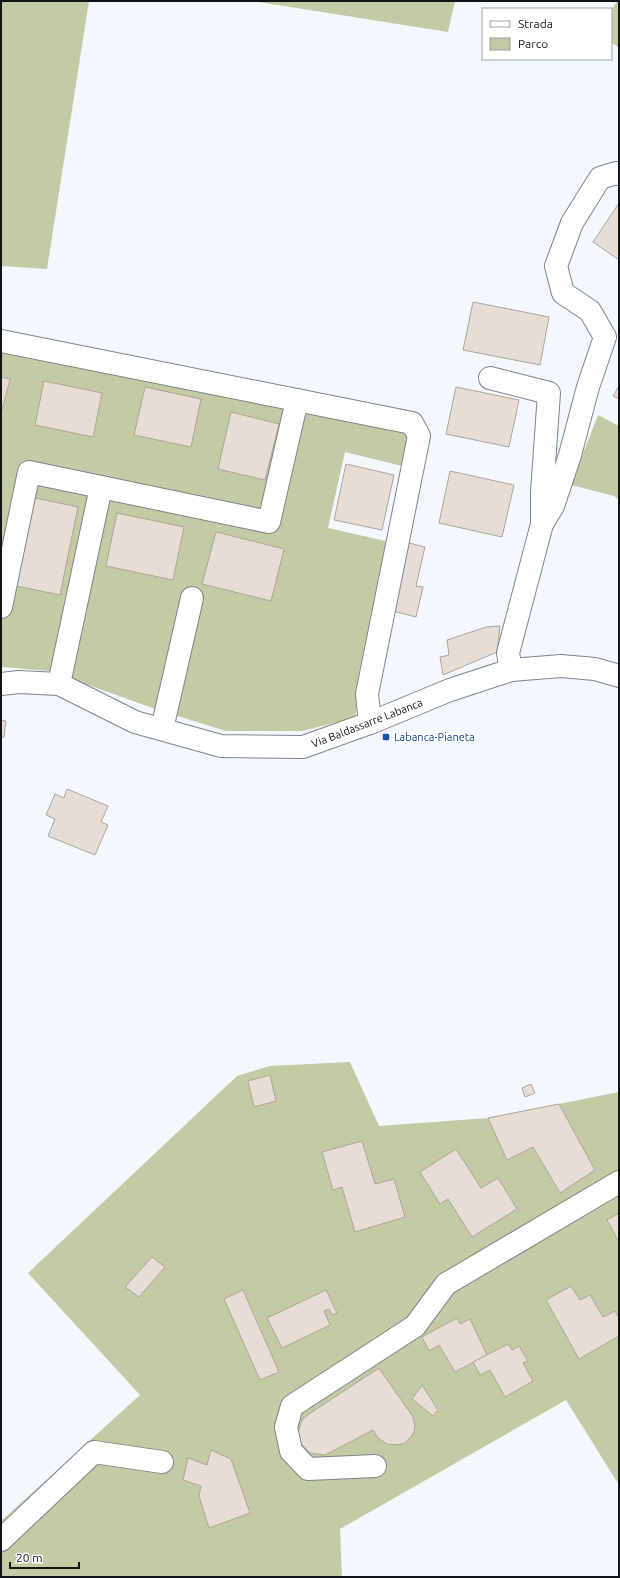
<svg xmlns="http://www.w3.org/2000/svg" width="620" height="1578" font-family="Ubuntu,sans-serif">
	<rect width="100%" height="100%" fill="#f3f8fe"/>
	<g fill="#c2cba4">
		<path d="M1,1H89L47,269L1,266Z"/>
		<path d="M252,1H455L448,32Z"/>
		<path d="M617,1H619V47L611,43V11Z"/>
		<path d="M1,332L412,411L402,466L345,452L328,528L386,541L355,718L302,731H226L155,709L50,671L1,667Z"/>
		<path d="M598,415L619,426V500L614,496L571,485Z"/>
		<path d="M350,1062L379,1126L488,1118L619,1092V1485L566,1400L340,1529L342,1577H1V1521L140,1395L28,1273L237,1076L270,1066Z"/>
	</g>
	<g fill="#e7ddd4" stroke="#ada49b">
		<path d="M619,203V260L593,242Z"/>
		<path d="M473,302L549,317L540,365L463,350Z"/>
		<path d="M1,377L10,379L1,414Z"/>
		<path d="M44,381L102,393L93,437L35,425Z"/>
		<path d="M619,386V399L613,396Z"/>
		<path d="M145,387L201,399L191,447L134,435Z"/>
		<path d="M456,387L519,400L509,447L446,434Z"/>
		<path d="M231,412L279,424L265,480L218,469Z"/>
		<path d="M346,464L394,475L382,530L334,520Z"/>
		<path d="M450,471L514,485L502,537L439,523Z"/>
		<path d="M31,497L78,507L60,595L12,585Z"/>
		<path d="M117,513L184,527L173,580L106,566Z"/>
		<path d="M216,532L284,549L271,601L202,584Z"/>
		<path d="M409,543L425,547L416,586L423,587L416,617L393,611Z"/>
		<path d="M500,626L497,652L443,675L440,657L449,655L447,640L486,627Z"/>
		<path d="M1,720L6,721L4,737H1Z"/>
		<path d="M67,789L108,806L101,822L108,825L95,855L48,836L55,819L46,815L55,794L64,798Z"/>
		<path d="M270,1075L276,1101L254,1107L248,1081Z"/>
		<path d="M531,1084L535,1093L525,1097L522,1088Z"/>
		<path d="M559,1104L595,1170L560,1193L533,1147L507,1160L488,1118Z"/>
		<path d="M362,1141L375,1184L394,1179L405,1217L355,1232L342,1187L333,1190L322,1152Z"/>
		<path d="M456,1149L481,1188L498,1178L517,1209L472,1237L448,1199L440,1204L420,1172Z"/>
		<path d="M619,1213V1242L607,1220Z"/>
		<path d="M152,1257L165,1267L139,1297L125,1287Z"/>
		<path d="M571,1286L580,1300L590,1295L603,1317L615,1311L619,1318V1336L579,1359L546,1300Z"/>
		<path d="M243,1290L279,1372L260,1380L224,1299Z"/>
		<path d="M326,1290L337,1313L332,1315L329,1309L324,1311L330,1325L282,1348L267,1318Z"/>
		<path d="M457,1318L460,1324L470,1319L487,1355L455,1372L439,1345L429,1351L422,1337Z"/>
		<path d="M508,1344L512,1350L519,1346L528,1361L523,1363L533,1381L505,1397L490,1370L480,1375L473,1362Z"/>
		<path d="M379,1368L413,1417L415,1425L414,1432L411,1437L405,1443L398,1445L387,1444L378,1438L373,1430L325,1455L310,1453L306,1449L299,1440L298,1433L302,1420L309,1414Z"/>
		<path d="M422,1385L438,1410L433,1416L412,1399Z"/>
		<path d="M211,1450L231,1459L250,1513L209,1528L199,1496L201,1486L183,1480L188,1458L207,1465Z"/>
	</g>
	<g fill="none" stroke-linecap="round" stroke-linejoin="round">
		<g stroke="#7d848d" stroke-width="24">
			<g id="minor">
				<path d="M1,341L412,423L419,436L367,694L370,723"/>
				<path d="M490,378L549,393L542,492V524L508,653L511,670"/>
				<path d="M542,524L553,506L570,455L588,387L605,337L590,311L563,293L556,266L572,223L600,178L616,173L619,174"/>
				<path d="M1,607L29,472L269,522L297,400"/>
				<path d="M1,684L19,682L59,684L135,722L221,746L303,747L370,723L450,690L511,670L561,666L595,669L619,676"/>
				<path d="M59,684L101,487"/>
				<path d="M162,729L192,598"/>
				<path d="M375,1466L308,1469L291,1451L286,1427L292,1406L415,1326L446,1284L619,1182"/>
				<path d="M1,1540L94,1452L162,1462"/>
			</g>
		</g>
		<use href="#minor" stroke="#fff" stroke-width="22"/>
	</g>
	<rect fill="#1a4fb4" stroke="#fff" stroke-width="1.5" x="382" y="733" width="8" height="8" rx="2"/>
	<g text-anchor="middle" stroke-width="4" stroke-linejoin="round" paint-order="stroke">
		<g font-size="11" fill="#111417" stroke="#fff">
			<text transform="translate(367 723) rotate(-21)" y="4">Via Baldassarre Labanca</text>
		</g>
		<g font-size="11" fill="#164399" stroke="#fff" text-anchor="start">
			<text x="394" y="741">Labanca-Pianeta</text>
		</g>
	</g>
	<rect width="620" height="1578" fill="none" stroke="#111417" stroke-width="4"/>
	<rect x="482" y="8" width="130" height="52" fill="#ffffff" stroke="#a0a1a2"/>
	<rect x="490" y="21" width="20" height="6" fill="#ffffff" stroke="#a0a1a2"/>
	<text x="518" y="28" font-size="12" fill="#111417">Strada</text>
	<rect x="490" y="38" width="20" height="12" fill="#c2cba4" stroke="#a0a1a2"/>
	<text x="518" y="48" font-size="12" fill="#111417">Parco</text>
	<path d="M10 1562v6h69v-6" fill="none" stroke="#111417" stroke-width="2"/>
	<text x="16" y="1562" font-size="12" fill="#111417" stroke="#ffffff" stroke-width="3" paint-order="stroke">20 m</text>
</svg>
